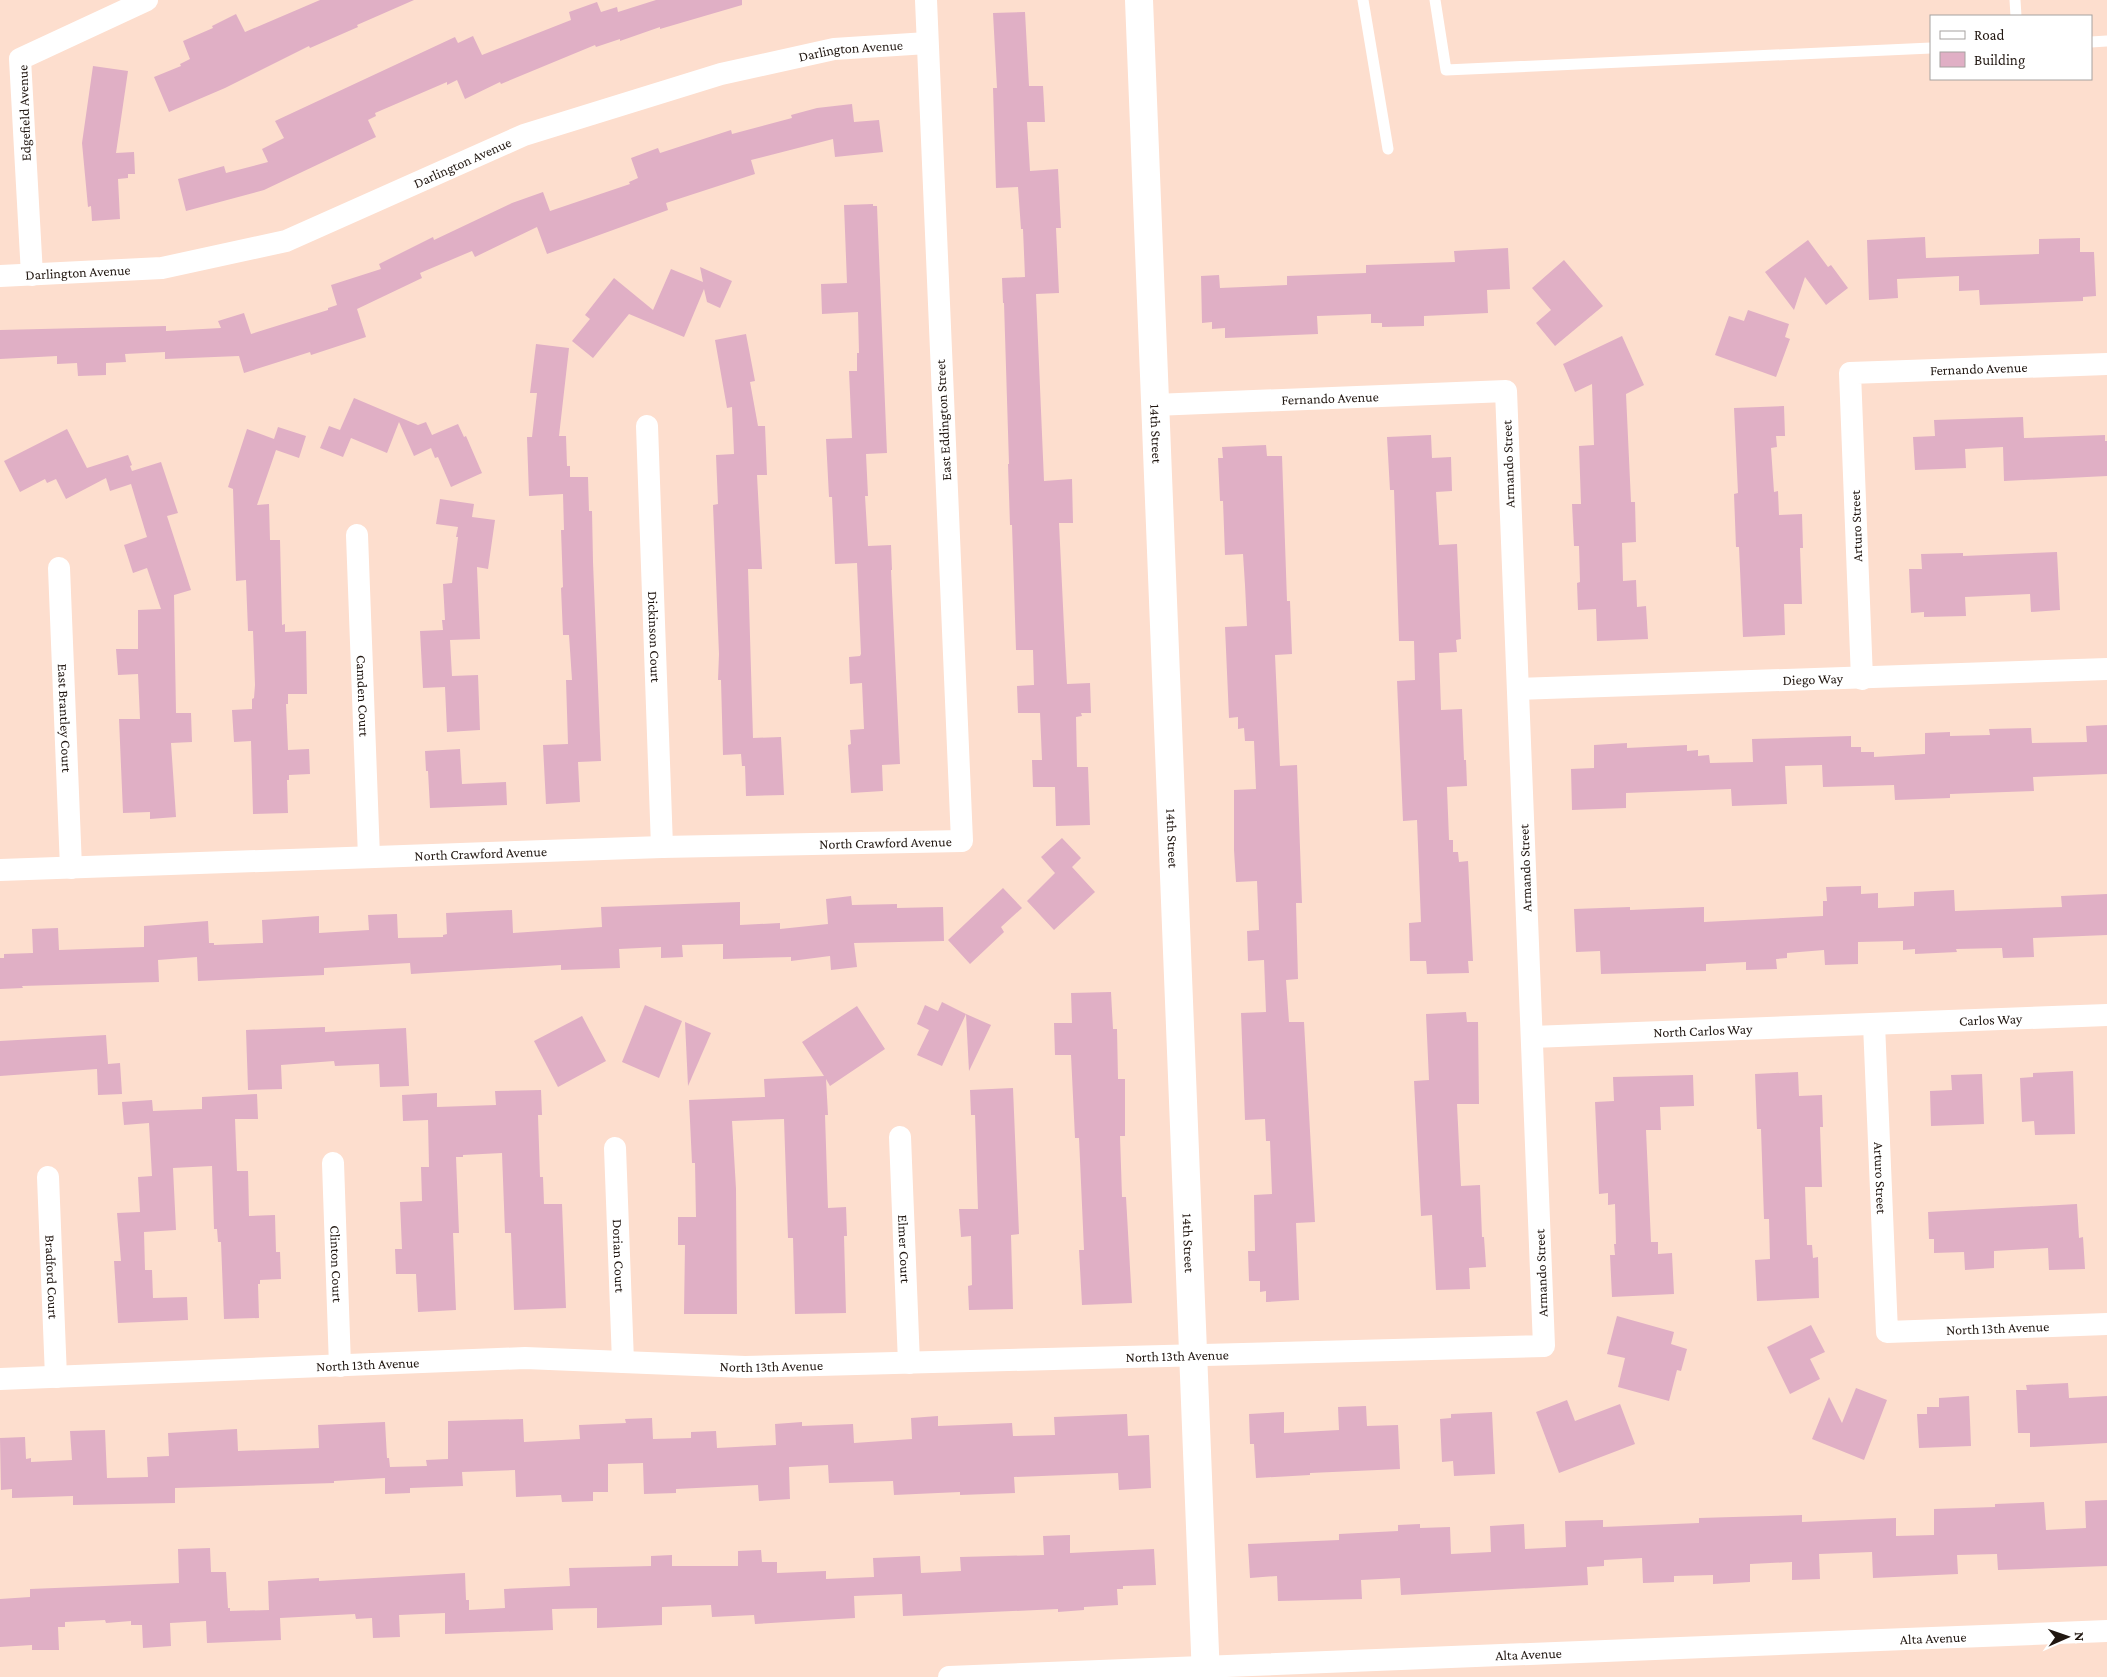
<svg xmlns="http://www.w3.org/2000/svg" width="2107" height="1677" font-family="'Crimson Pro',serif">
	<rect width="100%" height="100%" fill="#fddece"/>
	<g fill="#e0afc5">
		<path d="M320,0H414L357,25L358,27L310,48L309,46L225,88L169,112L154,77L181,66L180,64L190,59L183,41L213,28L212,26L236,14L245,32Z"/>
		<path d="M656,0H742V5L660,29V27L620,41V39L596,47L595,45L501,84L500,82L465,99L457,80L447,85V82L375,113L376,116L368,120L376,137L264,190L186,211L178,179L224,166L226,173L268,162L262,149L284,138L275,121L455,37L458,43L473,36L482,55L571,20L569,12L597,2L601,12L617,7L618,12Z"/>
		<path d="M1025,12L1029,86H1043L1045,122H1027L1030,171L1058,169L1061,228H1056L1059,293L1036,294L1044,481L1072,479L1073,523H1059L1064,627L1067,684L1090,683L1091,713H1081L1082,716L1076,717L1077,767H1088L1090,825L1056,826L1055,787H1033L1032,760H1042L1040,713H1018L1017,686L1034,685L1033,650H1016L1012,525H1010L1008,464H1009L1004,303H1003L1002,278L1025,277L1023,229H1021L1018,187L996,188L993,88H997L993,13Z"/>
		<path d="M93,66L128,71L116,153L134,152L135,174H128V178L118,179L120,219L92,221L91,206L88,207L82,143Z"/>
		<path d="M852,104L854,122L879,120L883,152L835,157L833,139L751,160L755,174L666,203L668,210L547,254L537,227L475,257L472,251L420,273L422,278L357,309L366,337L311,355L310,352L244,373L239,356L165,359V352L125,354L126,362L106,363V375L78,376L77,363L57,364V356L0,359V330L166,326V331L221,328L218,321L244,313L251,334L328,310V308L337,305L331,285L381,269L379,264L433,237L434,240L512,203L543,192L550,211L630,184L629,182L638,178L631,158L658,148L660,153L731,130L732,134L792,118L791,115L817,108Z"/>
		<path d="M873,204V206H877L887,453L866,454L868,496H865L868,546L891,545L892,570H891L900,764L882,765L883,791L851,793L848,745L851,744L850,730L864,729L862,683L850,684L849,657L860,656L861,654L857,563L835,564L832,497H829L826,439L852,438L849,371H857V353H859L858,312L822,314L821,284L847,283L844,205Z"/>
		<path d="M1925,237L1926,258L2039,254V239L2080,238V252H2094L2096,296L2083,297V301L1980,305L1979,290L1959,291V276L1897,279L1898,298L1869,300L1867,240Z"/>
		<path d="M1808,240L1828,267L1831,265L1848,288L1826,305L1805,277L1794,310L1765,272Z"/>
		<path d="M1508,248L1510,289L1487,290L1488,313L1424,316V326L1382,327V323H1371V314L1317,316L1318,334L1225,338V328L1212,329V322L1202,323L1201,276L1219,275L1220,288L1287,285V276L1366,273V265L1455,262L1454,251Z"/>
		<path d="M1564,260L1603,306L1555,346L1536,323L1551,310L1532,288Z"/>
		<path d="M700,267L732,281L720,308L707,302L704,289L684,337L629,314L593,358L572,341L590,319L585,315L614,278L653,310L671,269L703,282Z"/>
		<path d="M1748,310L1789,324L1785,337L1790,339L1776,377L1715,355L1729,316L1744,321Z"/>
		<path d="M746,334L755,381L750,382L758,426H765L767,475H757L762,569H748L753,738L781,737L784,795L746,796L745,766H742L741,754L723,755L721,680H718L719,654L713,505L718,504L716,455L734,454L732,407L727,408L715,340Z"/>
		<path d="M1622,336L1644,385L1626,394L1631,502H1635L1636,542L1622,543L1623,581L1636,580L1637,607L1646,606L1648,639L1597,641L1596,609L1578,610L1577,583L1580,582L1579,546H1574L1572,504H1581L1579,446L1594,445L1592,384L1575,392L1563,364Z"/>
		<path d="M536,344L569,348L559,436H566L567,466H570V477H588L589,511H592L593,562L601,761L578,762L580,802L546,804L543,745L568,744L566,680H572L569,635H563L561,588L563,587L561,530H564L563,494L529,496L527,437H532L537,393H530Z"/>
		<path d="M354,398L418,425L426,422L432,435L458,424L464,437L466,436L482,473L451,487L438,457L435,458L431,448L414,456L399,422L387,453L351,438L343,457L320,448L329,426L340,430Z"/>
		<path d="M1784,406L1785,436H1776L1777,447L1771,448L1774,492L1778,491L1779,515L1802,514L1803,548H1800L1802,604H1784L1785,635L1743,637L1739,547H1736L1734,494L1738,493L1734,408Z"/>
		<path d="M2023,417L2024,438L2105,435V441H2107V476L2004,481L2003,447L1965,449L1966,468L1915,470L1913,437L1935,436L1934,420Z"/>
		<path d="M278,427L306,436L299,458L276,450L257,505L269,504L270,540H280L282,625L285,624V632L306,631L307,694H288V704H286L288,750L309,749L310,774L289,775V780H287L288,813L253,814L251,741L234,742L232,710L252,709V699L254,698L255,685L253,631H248L246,580L236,581L233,489L228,487L247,429L274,439Z"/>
		<path d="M67,429L87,468L128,455L132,465L130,466L132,471L161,462L178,513L167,516L191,590L174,595L176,713H191L192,742L171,743L176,817L150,819V812L123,813L119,719H140L138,674L118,675L116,649H138V610L161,609L147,568L133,573L124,545L147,537L131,484L110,491L106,478L66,499L56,479L47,483L45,479L20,492L4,461Z"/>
		<path d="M1431,435L1432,458L1451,457L1452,491L1436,492L1439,545L1457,544L1461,639L1456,640L1457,652L1439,653L1441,710L1462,709L1464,760H1466L1467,786L1447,787L1449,840H1453V852H1458L1459,862L1468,861L1473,961H1468L1469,973L1427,974L1426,961H1410L1409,923L1421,922L1417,820L1403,821L1397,681L1415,680L1414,641H1399L1394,490H1390L1387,437Z"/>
		<path d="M1266,445L1267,456H1282L1287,601H1290L1292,654L1275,655L1280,766L1297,765L1302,903H1296L1298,979L1286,980L1289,1022H1304L1315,1222L1296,1223L1299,1300L1266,1302V1291L1260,1292V1281H1249L1248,1251H1255L1254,1195L1272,1194L1270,1141H1266L1265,1119L1245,1120L1241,1013L1266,1012L1264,960L1248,961L1247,931L1259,930L1257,881L1236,882L1234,850V790L1256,789L1254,741H1245L1244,728L1238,729V717L1229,718L1225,627L1247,626L1245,585L1243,554L1225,555L1223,501H1220L1218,458H1223L1222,447Z"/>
		<path d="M440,499L474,504L472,517L495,520L488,569L477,567L480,639L450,640L452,676L478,675L480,730L447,732L445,687L423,688L420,631L443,630L442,620H445L443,584L452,583L458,537H456L458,527L436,524Z"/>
		<path d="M2057,552L2060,610L2031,612L2030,594L1965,597L1966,616L1924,617V612L1911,613L1909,569H1922L1921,554L1963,553V556Z"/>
		<path d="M2107,725V774L2033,777L2034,791L1950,794V798L1895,800L1894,785L1823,787L1822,765L1785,766L1787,804L1732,806L1731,789L1626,793V808L1572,810L1571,769L1594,768V745L1627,743V748L1687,745V751L1698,750V756L1709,755L1710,763L1753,762L1752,739L1851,736V747H1861V752H1874V757L1925,754V733L1950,732V736L1990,735L1989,729L2031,728L2032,743L2087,742L2086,726Z"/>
		<path d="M460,749L462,784L506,782L507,805L430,808L428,771H426L425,751Z"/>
		<path d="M1062,838L1081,858L1072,867L1095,892L1054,930L1027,901L1055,873L1041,857Z"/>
		<path d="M1861,886V894L1878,893V908L1914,906V892L1954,890L1955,911L2062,907L2061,896L2107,894V935L2033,938L2034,957L2003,958L2002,948L1956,949L1957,952L1915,954V949L1903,950V941L1858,942V964L1825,965L1824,950L1787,953V958L1776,959L1777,969L1746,970V962L1706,964V971L1601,974L1600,951L1576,952L1574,909L1630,907V910L1704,907V922L1823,916V901H1827L1826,887Z"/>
		<path d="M1003,888L1022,908L1001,927L1004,932L970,964L948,940Z"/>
		<path d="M851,896L852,905L897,904V908L943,907L944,941L854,943L857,967L831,970L830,956L791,961V957L723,959V944L682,945L683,957L661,958V947L619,949L620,968L561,970V965L411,974L410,963L324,968V975L198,981L197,957L158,960L159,982L22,986L23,988L0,989V958H4V954L33,953L32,929L58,928L59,950L144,947V926L208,921L209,943H214V945L263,943L262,920L319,916V933L369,930L368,915L397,914L398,938L443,937V935L447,934L446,913L512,910L513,933L602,927L601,907L740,902V925L780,923V929L828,924L826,899Z"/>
		<path d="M1111,992L1113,1029H1117L1118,1079H1125V1136H1120L1122,1197H1126L1132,1303L1082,1305L1079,1250H1084L1079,1138H1075L1071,1055H1055L1054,1023H1072L1071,993Z"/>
		<path d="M942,1002L966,1014L942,1066L917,1055L929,1030L917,1024L925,1005L938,1011Z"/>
		<path d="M645,1005L682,1021L659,1078L622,1062Z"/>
		<path d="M857,1006L885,1049L830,1086L826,1079L828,1115H825L828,1208L846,1207L847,1236H844L846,1313L795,1314L793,1238H788L784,1119L732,1121L736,1189L737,1314H684L685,1245H678V1217H696L695,1163H692L689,1100L765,1097L764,1079L824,1076L802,1042Z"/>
		<path d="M1466,1012L1467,1022H1478L1479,1104H1457L1461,1186L1480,1185L1482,1237H1484L1486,1267L1469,1268L1470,1289L1436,1290L1432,1215L1421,1216L1414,1081L1429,1080L1426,1014Z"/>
		<path d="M966,1014L991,1025L969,1071Z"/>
		<path d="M582,1016L606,1061L558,1087L534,1041Z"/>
		<path d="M685,1022L711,1033L688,1086Z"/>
		<path d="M325,1027V1032L406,1028L409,1086L380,1087L379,1064L335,1066L334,1061L281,1065L282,1089L248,1090L246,1030Z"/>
		<path d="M106,1035L108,1064L120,1063L122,1094L98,1095L97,1069L0,1076V1041Z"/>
		<path d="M2073,1071L2075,1134L2035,1135L2034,1121L2022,1122L2020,1078L2033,1077V1073Z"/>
		<path d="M1798,1072L1799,1096L1822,1095L1823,1127H1820L1822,1187H1805L1807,1245H1812L1813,1258L1818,1257L1819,1298L1757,1301L1755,1260L1770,1259L1769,1219H1764L1761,1129H1757L1755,1074Z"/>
		<path d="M1982,1074L1984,1124L1931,1126L1930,1091L1952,1090L1951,1075Z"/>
		<path d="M1693,1075L1694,1106L1660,1107L1661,1130H1646L1651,1242H1658V1254L1672,1253L1674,1294L1612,1297L1610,1255H1615L1614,1244H1616L1615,1204L1608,1205V1193L1599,1194L1595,1102L1614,1101L1613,1077Z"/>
		<path d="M1013,1088L1019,1234L1011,1235L1013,1309L969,1310L968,1286L972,1285L971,1236L961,1237L959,1209H978L975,1115H971L970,1090Z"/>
		<path d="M541,1090L542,1115H538L540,1177H543L544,1204H562L566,1308L514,1310L511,1233H505L502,1153L463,1155V1157H456L459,1233H453L456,1310L418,1312L416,1274H396L395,1249H402L400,1202L422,1201L421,1167H429L428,1120L403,1121L402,1095L437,1093V1107L496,1105L495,1091Z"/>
		<path d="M257,1094L258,1119H235L237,1171H248L249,1216L275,1215L276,1252H280L281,1279L260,1280V1284H258L259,1318L224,1319L221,1242H218L217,1229H214L212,1166L173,1168L176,1230L144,1232L145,1270H152L153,1298L187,1297L188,1320L118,1323L114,1261H121L117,1213L140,1212L138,1177L152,1176L149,1123L124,1125L122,1102L152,1100L153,1111L202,1109V1097Z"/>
		<path d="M2077,1204L2079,1238L2083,1237L2085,1269L2049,1270L2048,1248L1994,1251V1268L1965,1270L1964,1252L1934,1253V1239H1929L1928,1212Z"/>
		<path d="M1617,1316L1674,1332L1671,1344L1687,1349L1681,1371L1677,1370L1669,1401L1618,1387L1625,1358L1607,1354Z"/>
		<path d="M1811,1325L1825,1352L1810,1359L1820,1379L1790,1394L1767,1347Z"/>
		<path d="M2068,1383L2069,1398L2107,1396V1443L2030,1447V1433H2018L2016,1390H2027L2026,1385Z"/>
		<path d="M1856,1388L1887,1400L1864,1460L1812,1439L1829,1397L1842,1423Z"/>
		<path d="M1969,1396L1971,1446L1919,1448L1917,1414H1927V1407H1939V1398Z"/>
		<path d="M1567,1400L1575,1421L1620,1404L1635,1444L1559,1473L1536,1412Z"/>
		<path d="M1366,1406L1367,1426L1398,1425L1400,1469L1310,1473V1475L1256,1478L1254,1444H1250L1249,1414L1284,1412V1433L1339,1430L1338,1407Z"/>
		<path d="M1492,1412L1495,1474L1454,1476L1453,1461L1442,1462L1440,1419L1451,1418V1414Z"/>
		<path d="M1127,1414L1128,1436L1149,1435L1151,1488L1119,1490L1118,1473L1014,1477L1015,1493L960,1495V1492L894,1495L893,1481L829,1483L828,1465L789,1467L790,1499L759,1501L758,1485L676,1489V1493L644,1494L643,1463L608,1464V1492H593V1501L562,1502L561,1495L516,1497L515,1470L462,1472L463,1486L410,1488V1493L385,1494V1478L334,1481V1483L175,1488V1503L73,1505V1496L12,1498V1489L1,1490L0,1438L25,1437L26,1459L31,1458V1462L72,1460L70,1431L105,1430L107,1478L148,1477L147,1457L169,1456L168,1433L237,1429L238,1451L319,1448L318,1425L385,1422L387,1458H389L390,1467L427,1466L426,1460L448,1459V1421L523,1419L524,1442L580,1439L579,1425L626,1423L625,1419L652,1418L653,1439L691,1438V1432L716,1431L717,1448L776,1445L775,1424L802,1422V1426L853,1424L854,1443L912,1439L911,1418L938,1416V1426L1012,1423L1013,1436L1055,1435L1054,1417Z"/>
		<path d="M2107,1500V1566L1998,1570L1997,1554L1957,1555L1958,1574L1873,1578L1872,1552L1819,1554L1820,1579L1792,1580V1562L1750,1564V1582L1713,1584V1575L1674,1576V1582L1643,1583L1642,1558L1604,1560V1566L1587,1567L1588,1585L1401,1595L1400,1578L1361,1580L1362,1599L1278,1601L1277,1576L1250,1578L1248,1544L1339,1540V1534L1398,1531V1525L1420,1524V1528L1450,1527L1451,1554L1491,1552L1490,1526L1524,1524L1525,1549L1566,1547L1565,1521L1603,1520V1527L1699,1523V1518L1733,1517L1802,1515V1522L1896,1518V1536L1934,1535V1509L1995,1507V1504L2044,1502L2046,1530L2086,1528L2085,1501Z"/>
		<path d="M1070,1535V1553L1154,1549L1156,1585L1123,1586V1589H1117L1118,1605L1084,1607V1610L1058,1612V1609L903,1616L902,1594L854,1596L855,1618L755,1624L754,1615L712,1617L711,1605L662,1607V1625L597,1628V1608L552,1609L553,1630L445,1634V1613L399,1615L400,1637L373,1638L372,1618L356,1619L355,1614L280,1618L281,1640L207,1643L206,1621L170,1623L171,1646L143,1648L142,1625H131V1621L106,1623L105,1620L65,1622V1627H58L59,1650H32V1645L0,1647V1599L30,1597V1589L179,1583L178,1549L210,1548L211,1572H226L228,1608H230V1611L269,1610L268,1581L319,1578V1581L465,1573L466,1600H469V1610L505,1608L504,1589L570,1586L569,1568L651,1566V1556L672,1555V1566H738V1551L761,1550L762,1562H777V1573L826,1571V1579L874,1577L873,1558L920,1556L921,1573L961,1571L960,1557L1044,1555L1043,1536Z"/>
	</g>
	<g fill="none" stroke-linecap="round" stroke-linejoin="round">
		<g stroke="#fff" stroke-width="11">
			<path d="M1363,0L1388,149"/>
			<path d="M1435,0L1446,70L1931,48"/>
			<path d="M2015,0L2016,16"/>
			<path d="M2091,42L2107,41"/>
		</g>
		<g stroke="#fff" stroke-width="22">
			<path d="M32,275L20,59L147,0"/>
			<path id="s1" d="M0,276L162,268L286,241L524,135L721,74L834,49L927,43"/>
			<path id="s2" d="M647,426L662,847"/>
			<path id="s3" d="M357,535L369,857"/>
			<path id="s4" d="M59,568L71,868"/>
			<path id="s5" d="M1862,679L1850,373L2107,364"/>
			<path id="s6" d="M1518,689L2107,669"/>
			<path id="s7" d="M0,870L662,847L962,841L926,0"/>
			<path id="s8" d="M1874,1024L1887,1332L2107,1324"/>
			<path id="s9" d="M1532,1037L2107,1015"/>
			<path id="s10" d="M900,1137L909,1363"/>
			<path id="s11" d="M615,1148L623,1362"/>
			<path id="s12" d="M333,1163L340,1366"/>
			<path id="s13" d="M48,1177L56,1377"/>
			<path id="s14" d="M0,1379L525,1358L745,1367L1544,1346L1506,391L1154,405"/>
			<path id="s15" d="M949,1677L2107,1631"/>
		</g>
		<path stroke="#fff" stroke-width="28" id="s16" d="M1139,0L1206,1677"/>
	</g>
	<g text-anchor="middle" stroke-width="5" stroke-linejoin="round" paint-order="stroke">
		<g font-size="14" fill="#211711" stroke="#fff">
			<text dy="5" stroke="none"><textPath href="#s1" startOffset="888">Darlington Avenue</textPath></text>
			<text transform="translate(24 113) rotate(-92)" y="5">Edgefield Avenue</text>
			<text dy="5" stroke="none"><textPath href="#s1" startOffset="482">Darlington Avenue</textPath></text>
			<text dy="5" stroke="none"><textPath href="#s1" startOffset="78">Darlington Avenue</textPath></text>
			<text dy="5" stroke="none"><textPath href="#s5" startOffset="435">Fernando Avenue</textPath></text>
			<text transform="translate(1330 398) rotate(-2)" y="5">Fernando Avenue</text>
			<text transform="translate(943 420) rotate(-93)" y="5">East Eddington Street</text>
			<text dy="5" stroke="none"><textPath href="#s16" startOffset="434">14th Street</textPath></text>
			<text transform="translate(1508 464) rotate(-92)" y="5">Armando Street</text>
			<text transform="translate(1856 526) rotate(-92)" y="5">Arturo Street</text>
			<text dy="5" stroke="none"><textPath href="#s2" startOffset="211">Dickinson Court</textPath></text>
			<text dy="5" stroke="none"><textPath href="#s6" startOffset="295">Diego Way</textPath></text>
			<text dy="5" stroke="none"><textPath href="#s3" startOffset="161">Camden Court</textPath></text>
			<text dy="5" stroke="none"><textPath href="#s4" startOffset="150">East Brantley Court</textPath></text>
			<text dy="5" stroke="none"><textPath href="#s16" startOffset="839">14th Street</textPath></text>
			<text dy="5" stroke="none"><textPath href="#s7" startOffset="886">North Crawford Avenue</textPath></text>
			<text dy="5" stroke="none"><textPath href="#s7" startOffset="481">North Crawford Avenue</textPath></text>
			<text transform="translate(1525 868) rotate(-92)" y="5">Armando Street</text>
			<text dy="5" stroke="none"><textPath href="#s9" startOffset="459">Carlos Way</textPath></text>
			<text dy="5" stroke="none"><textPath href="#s9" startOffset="171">North Carlos Way</textPath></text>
			<text dy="5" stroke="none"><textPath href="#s8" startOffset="154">Arturo Street</textPath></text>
			<text dy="5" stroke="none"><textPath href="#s16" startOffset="1244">14th Street</textPath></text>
			<text dy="5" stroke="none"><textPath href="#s10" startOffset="112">Elmer Court</textPath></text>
			<text dy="5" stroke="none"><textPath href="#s11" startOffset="108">Dorian Court</textPath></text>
			<text dy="5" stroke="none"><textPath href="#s12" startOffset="101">Clinton Court</textPath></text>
			<text transform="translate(1541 1273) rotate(-92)" y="5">Armando Street</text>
			<text dy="5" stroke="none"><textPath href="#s13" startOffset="100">Bradford Court</textPath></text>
			<text dy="5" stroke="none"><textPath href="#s8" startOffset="419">North 13th Avenue</textPath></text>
			<text dy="5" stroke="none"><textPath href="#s14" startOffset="1178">North 13th Avenue</textPath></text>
			<text dy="5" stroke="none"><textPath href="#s14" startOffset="368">North 13th Avenue</textPath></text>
			<text dy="5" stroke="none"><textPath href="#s14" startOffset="772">North 13th Avenue</textPath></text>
			<text dy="5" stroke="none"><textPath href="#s15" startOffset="985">Alta Avenue</textPath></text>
			<text dy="5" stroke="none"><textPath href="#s15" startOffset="580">Alta Avenue</textPath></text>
		</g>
	</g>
	<rect x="1930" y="15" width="162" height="65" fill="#ffffff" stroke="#a6a2a0"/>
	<rect x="1940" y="31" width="25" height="8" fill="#ffffff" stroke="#a6a2a0"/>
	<text x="1974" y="40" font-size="15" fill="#211711">Road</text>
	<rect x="1940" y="52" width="25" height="15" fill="#e0afc5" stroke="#a6a2a0"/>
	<text x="1974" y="65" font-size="15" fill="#211711">Building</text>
	<g transform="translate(2067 1637) rotate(88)" stroke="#ffffff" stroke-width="4" paint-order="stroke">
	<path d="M0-4L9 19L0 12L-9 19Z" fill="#211711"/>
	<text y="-8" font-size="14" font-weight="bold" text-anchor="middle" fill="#211711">N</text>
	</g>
</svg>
